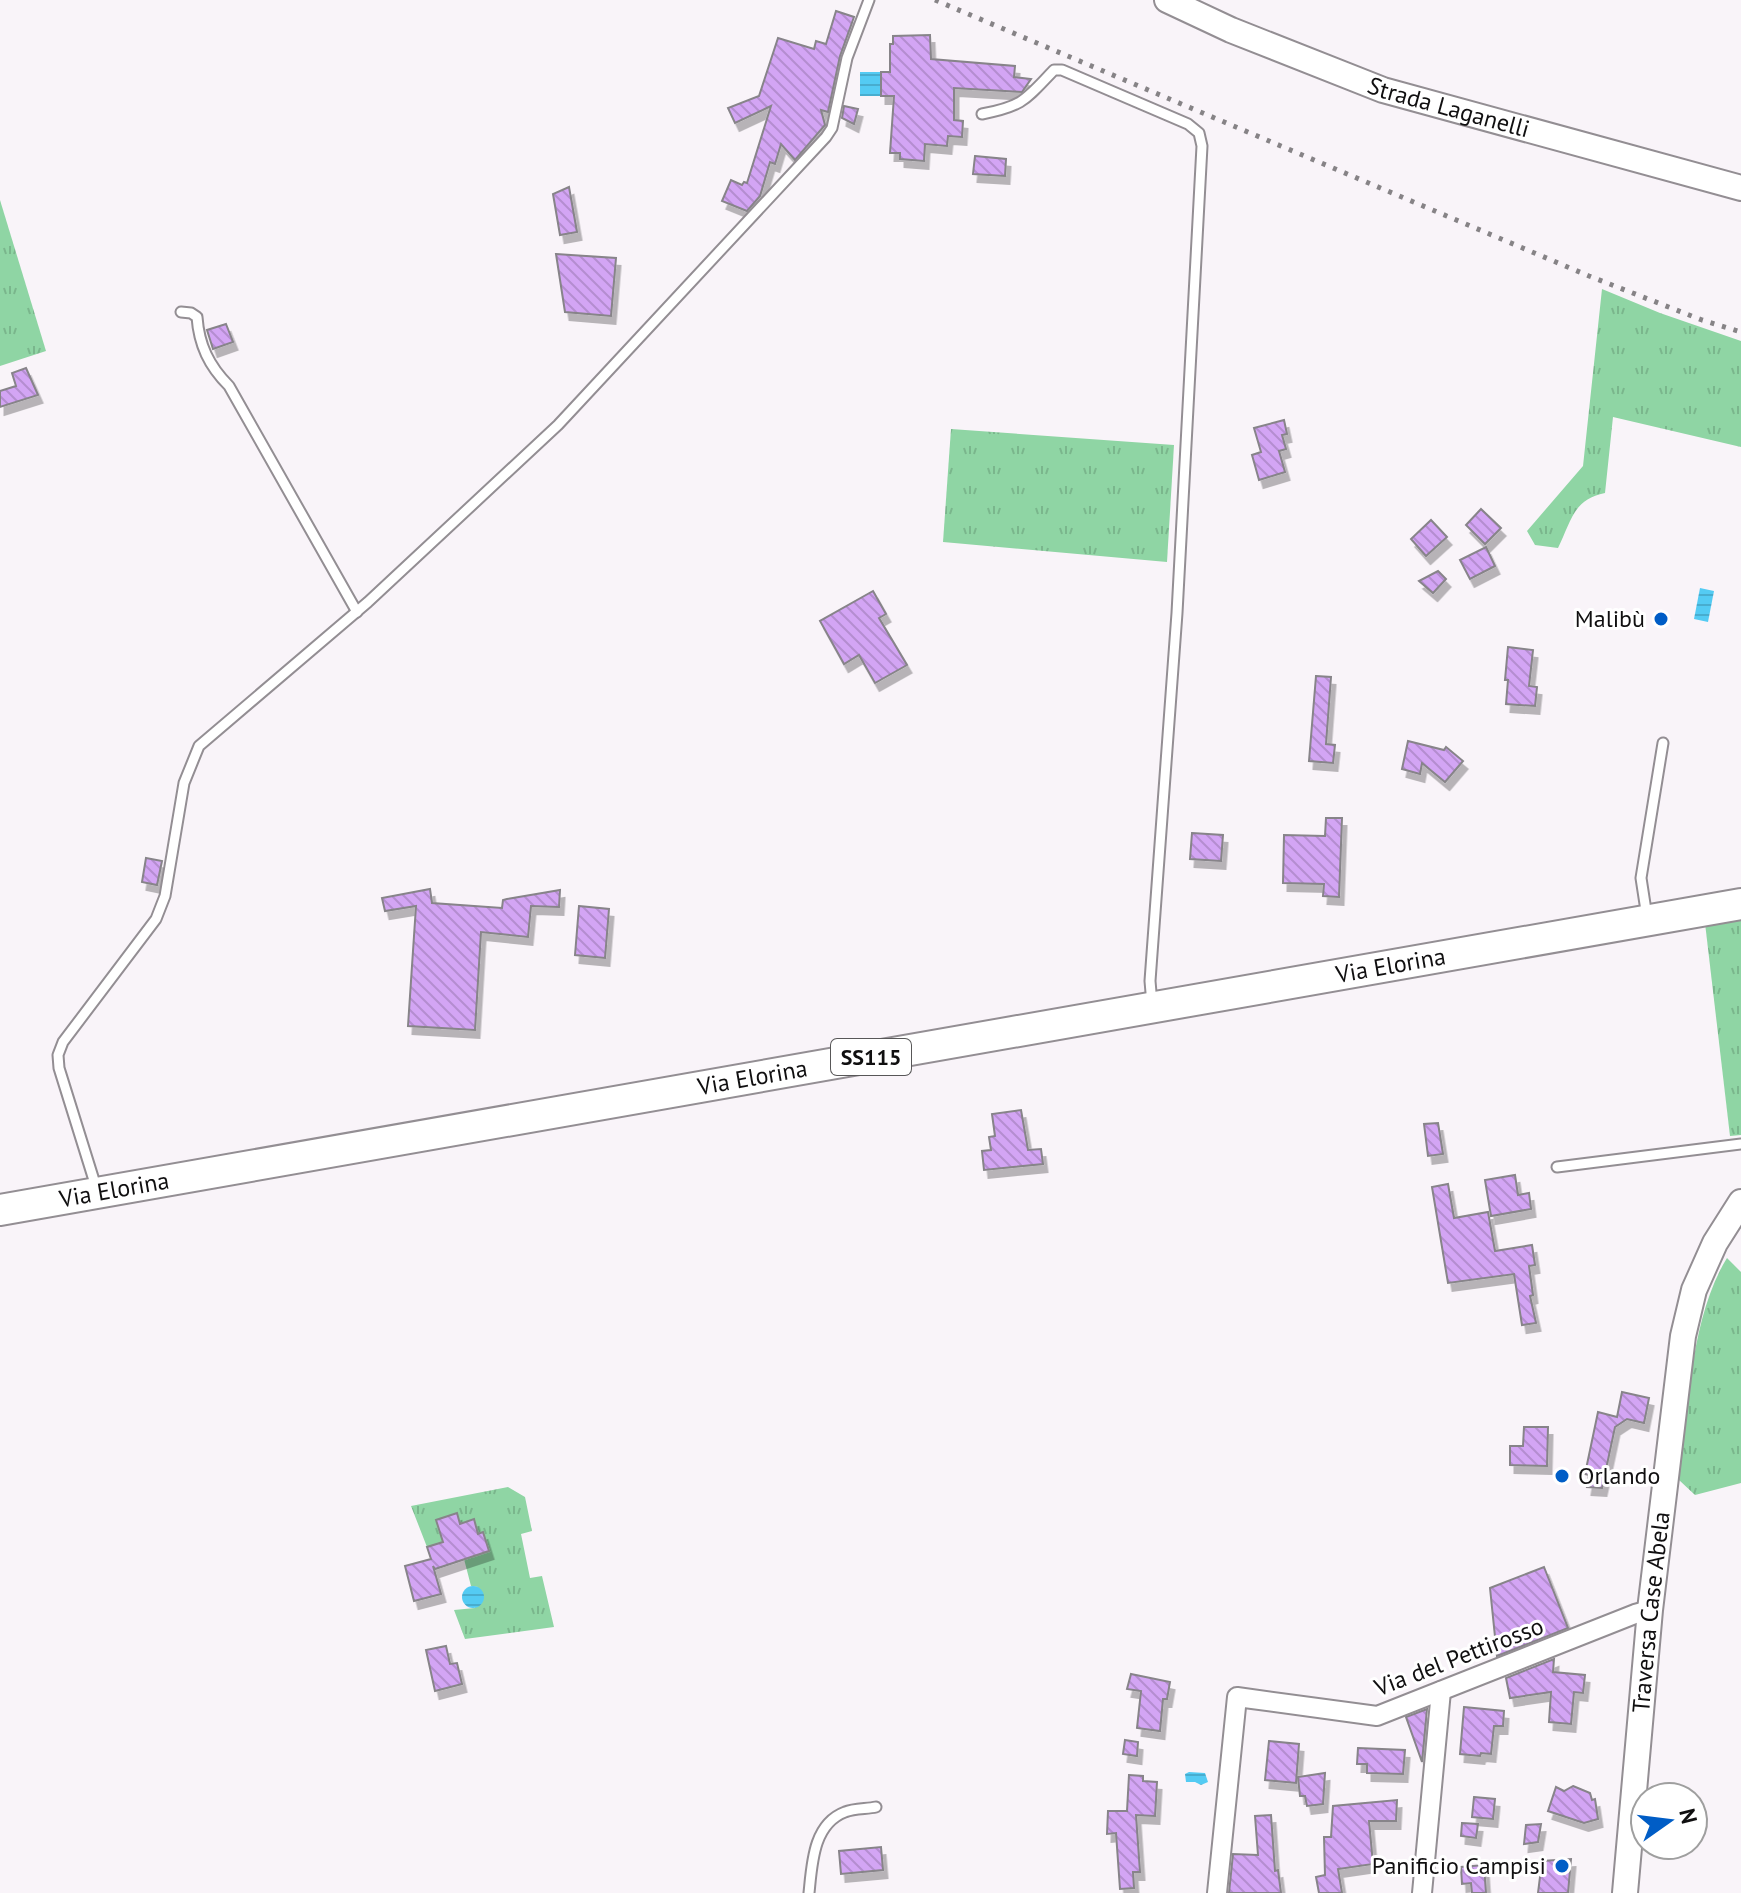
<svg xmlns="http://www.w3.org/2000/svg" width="1741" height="1893" font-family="'PT Sans',sans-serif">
	<defs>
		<pattern id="grass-tufts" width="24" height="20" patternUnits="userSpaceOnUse" patternTransform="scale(2)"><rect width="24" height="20" fill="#8fd5a4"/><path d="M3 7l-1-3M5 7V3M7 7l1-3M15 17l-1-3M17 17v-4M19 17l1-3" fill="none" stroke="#7ab68c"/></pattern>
		<pattern id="water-rules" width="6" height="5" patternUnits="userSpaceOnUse" patternTransform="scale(2)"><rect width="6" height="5" fill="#54cbf3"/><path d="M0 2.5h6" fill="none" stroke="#48adcf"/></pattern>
		<pattern id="building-back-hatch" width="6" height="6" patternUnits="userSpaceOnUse" patternTransform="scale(2)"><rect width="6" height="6" fill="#d3a5f4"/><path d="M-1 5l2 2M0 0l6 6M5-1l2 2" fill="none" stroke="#b48dd0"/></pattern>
		<filter id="shadow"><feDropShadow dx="4.5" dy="8" stdDeviation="0" flood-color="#0004"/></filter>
	</defs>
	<rect width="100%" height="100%" fill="#f9f4f9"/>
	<g fill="url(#grass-tufts)">
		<path d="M0,200L46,351L0,366Z"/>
		<path d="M1602,289L1660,313L1741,341V447L1613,417L1605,493C1573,499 1571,522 1558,548L1535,545L1527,531L1583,466Z"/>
		<path d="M951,429L1174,445L1167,562L943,542Z"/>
		<path d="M1741,917V1135L1730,1136L1705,923Z"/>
		<path d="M1727,1258L1741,1272V1483L1695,1495L1679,1480C1688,1412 1690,1318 1727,1258Z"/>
		<path d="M508,1487L525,1497L532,1531L521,1534L530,1578L542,1576L554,1627L465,1639L454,1610L475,1608L478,1587L471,1586L464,1559L489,1551L483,1533L478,1534L473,1519L460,1524L456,1513L436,1520L446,1541L427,1547L411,1506Z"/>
	</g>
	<g fill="url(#water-rules)">
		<rect x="860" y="72" width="21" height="24"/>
		<path d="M1700,588L1714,591L1708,622L1694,619Z"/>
		<circle cx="473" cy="1597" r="11"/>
		<path d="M1189,1772L1205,1773L1208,1782L1201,1785L1195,1782H1186L1185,1774Z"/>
	</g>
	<g fill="url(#building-back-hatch)" stroke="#878489" stroke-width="2" filter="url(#shadow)">
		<path d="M836,11L854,17L840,56L828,112L821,110L825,125L795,160L781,144L775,164L770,162L760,196L747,211L722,201L731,180L742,185L744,182L747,183L771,106L735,123L728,108L759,96L778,38L814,49L816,41L826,44Z"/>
		<path d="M930,35L931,59L1015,66L1014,77L1031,79L1022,92L954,88V120L963,121L962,137L948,136L947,146L925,144L924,161L900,159V153H890L894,96H881V72H890V44H893V36Z"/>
		<path d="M844,106L858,109L854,124L842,118Z"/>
		<path d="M975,156L1006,159L1005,176L973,174Z"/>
		<path d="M569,187L577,232L560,235L553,194Z"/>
		<path d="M556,254L616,258L611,316L565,312Z"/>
		<path d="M226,324L233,342L213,349L207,330Z"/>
		<path d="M26,368L38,395L0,407V391L16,386L12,373Z"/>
		<path d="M1284,420L1287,434L1282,435L1286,449L1279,451L1285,472L1259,480L1252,455L1261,452L1254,428Z"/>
		<path d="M1481,509L1501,528L1485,544L1466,525Z"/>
		<path d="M1431,520L1447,537L1426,556L1411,539Z"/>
		<path d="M1486,547L1495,566L1470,579L1460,560Z"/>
		<path d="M1438,571L1446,579L1433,593L1419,581Z"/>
		<path d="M873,591L886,614L879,618L907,665L875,683L859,655L844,664L820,621Z"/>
		<path d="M1508,647L1533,650L1529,686L1537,687L1535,706L1506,704L1508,680H1505Z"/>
		<path d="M1316,676L1331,677L1326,744L1335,745L1333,763L1309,761Z"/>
		<path d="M1408,741L1444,750L1446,747L1463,761L1445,782L1422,763L1420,774L1402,769Z"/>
		<path d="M1326,818H1342L1339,897L1323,896L1324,884L1283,883L1284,835L1325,836Z"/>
		<path d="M1192,833L1223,835L1221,861L1190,859Z"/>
		<path d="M146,858L162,861L157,885L142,882Z"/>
		<path d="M430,889L432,903L502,908L503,900L507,899L560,890L559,907L531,906L528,937L481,932L475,1030L408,1026L416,906L385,911L382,898Z"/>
		<path d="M579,906L609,909L605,958L575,955Z"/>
		<path d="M1021,1110L1028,1150L1041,1149L1043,1164L984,1170L982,1151L991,1150L989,1137L995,1136L992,1114Z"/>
		<path d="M1438,1123L1443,1154L1428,1156L1424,1124Z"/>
		<path d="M1515,1175L1518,1195L1529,1193L1531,1209L1491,1216L1485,1180Z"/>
		<path d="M1448,1184L1454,1218L1488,1212L1495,1251L1532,1245L1535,1265L1529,1266L1533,1295L1530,1296L1536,1323L1522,1325L1514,1274L1448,1283L1432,1187Z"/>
		<path d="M1622,1392L1649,1398L1644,1423L1627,1419L1615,1427L1602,1488L1587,1487L1589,1475L1585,1474L1598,1412L1617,1417Z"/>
		<path d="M1524,1427H1548L1547,1466L1510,1465V1446H1523Z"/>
		<path d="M457,1513L460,1524L474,1519L478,1534L483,1532L489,1551L435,1569L433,1566L441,1594L414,1601L405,1566L431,1559L427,1547L443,1542L436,1520Z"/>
		<path d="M1544,1567L1568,1628L1497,1656L1490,1588Z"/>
		<path d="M446,1646L450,1664L457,1663L462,1684L435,1691L426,1650Z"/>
		<path d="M1554,1659L1553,1672L1585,1675L1583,1693L1574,1692L1571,1724L1549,1722L1551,1692L1510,1698L1506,1678Z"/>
		<path d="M1131,1674L1170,1682L1167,1699H1163L1160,1731L1137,1728L1141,1691L1127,1689Z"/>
		<path d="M1464,1707L1504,1711L1503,1726H1494L1491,1754L1481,1753L1480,1756L1460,1754Z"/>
		<path d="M1427,1709L1422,1762L1406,1717Z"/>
		<path d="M1125,1740L1138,1742L1137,1756L1123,1754Z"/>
		<path d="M1269,1741L1299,1744L1296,1783L1265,1780Z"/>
		<path d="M1358,1748L1405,1750L1403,1774L1367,1773V1764H1357Z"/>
		<path d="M1325,1773L1323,1804L1307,1806L1305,1796H1300L1298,1777Z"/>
		<path d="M1129,1775L1143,1776V1781L1157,1782L1155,1816L1136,1815L1140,1872H1133L1134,1888L1120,1889L1116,1833L1107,1834L1108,1811H1127Z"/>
		<path d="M1573,1786L1590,1793L1592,1800L1595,1799L1598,1819L1584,1823L1548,1811L1556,1787L1564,1791Z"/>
		<path d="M1474,1797L1495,1799L1493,1819L1472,1817Z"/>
		<path d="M1397,1800L1396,1821H1369L1373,1864L1338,1869L1342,1893H1319L1316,1877L1325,1875L1324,1837H1331L1333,1806Z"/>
		<path d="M1271,1815L1275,1871L1278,1870L1281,1893H1229L1233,1854L1258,1855L1255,1816Z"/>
		<path d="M1462,1823L1478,1824L1476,1838L1461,1836Z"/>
		<path d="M1541,1824L1538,1842L1524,1844L1526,1825Z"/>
		<path d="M881,1847L883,1870L841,1874L839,1851Z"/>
		<path d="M1571,1859L1568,1893H1538L1542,1861Z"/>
		<path d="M1484,1865L1486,1893H1472L1471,1883L1462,1884L1461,1867Z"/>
	</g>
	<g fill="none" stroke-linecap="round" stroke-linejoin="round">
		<g stroke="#938e93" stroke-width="13">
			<g id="service">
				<path d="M982,114C1024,106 1026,99 1054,70H1062L1188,124L1199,133L1202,146L1177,613L1150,981L1152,1004"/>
				<path d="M181,312L191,313L197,317C199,345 209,366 229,386L357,612"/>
				<path d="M1647,917L1641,878L1663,743"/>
				<path d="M1557,1167L1741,1144"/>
				<path d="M97,1190L59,1068L58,1055L63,1042L156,919L165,896L184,783L199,746L368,602L558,425L826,137L832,128L847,58L869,0"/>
				<path d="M809,1893C812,1864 813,1824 845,1812C854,1808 867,1809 876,1807"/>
			</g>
		</g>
		<g stroke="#938e93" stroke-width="22">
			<g id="minor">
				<path d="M1217,1893L1237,1697L1377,1716L1635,1614L1650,1610"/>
				<path d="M1422,1893L1441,1691"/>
			</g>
		</g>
		<g stroke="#938e93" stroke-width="28">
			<g id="tertiary">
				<path id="s1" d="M1167,0L1231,30L1383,90L1741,188"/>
				<path id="s2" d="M1625,1893L1650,1610L1683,1336L1694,1290L1715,1243L1741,1202"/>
			</g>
		</g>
		<g stroke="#938e93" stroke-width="34">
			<g id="primary">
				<path id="s3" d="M0,1210L1741,904"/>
			</g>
		</g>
		<use href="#service" stroke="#fff" stroke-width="9"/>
		<use href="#minor" stroke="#fff" stroke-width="18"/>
		<use href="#tertiary" stroke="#fff" stroke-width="24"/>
		<use href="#primary" stroke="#fff" stroke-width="30"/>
		<path stroke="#868386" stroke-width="5" stroke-dasharray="4 8" stroke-linecap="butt" d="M935,0L1589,276L1702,320L1741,332"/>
	</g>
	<g fill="#005dc6" stroke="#fff" stroke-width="3">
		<circle cx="1661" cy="619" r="8"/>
		<circle cx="1562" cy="1476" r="8"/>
		<circle cx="1562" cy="1866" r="8"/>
	</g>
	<g text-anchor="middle" stroke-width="6" stroke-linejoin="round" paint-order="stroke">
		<rect fill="#fff" stroke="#585758" stroke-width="2" x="831" y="1039" width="80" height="36" rx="6"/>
		<g font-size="22" font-weight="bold" fill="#100f10">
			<text x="871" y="1065">SS115</text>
		</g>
		<g font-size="24" fill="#100f10" stroke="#fff">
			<text dy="8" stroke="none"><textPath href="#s1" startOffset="302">Strada Laganelli</textPath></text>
			<text dy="8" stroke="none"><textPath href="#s3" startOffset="1412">Via Elorina</textPath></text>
			<text dy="8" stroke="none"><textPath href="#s3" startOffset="764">Via Elorina</textPath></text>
			<text dy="8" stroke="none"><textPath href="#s3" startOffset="116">Via Elorina</textPath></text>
			<text dy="8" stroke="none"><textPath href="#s2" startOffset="282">Traversa Case Abela</textPath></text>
			<text transform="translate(1459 1657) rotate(-21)" y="8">Via del Pettirosso</text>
		</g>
		<g font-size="24" fill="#100f10" stroke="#fff" text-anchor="end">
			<text x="1645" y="627">Malibù</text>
			<text x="1578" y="1484" text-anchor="start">Orlando</text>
			<text x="1546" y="1874">Panificio Campisi</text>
		</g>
	</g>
	<g transform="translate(1669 1821) rotate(76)"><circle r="38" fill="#ffffff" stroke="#9f9f9f" stroke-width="2"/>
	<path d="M0-6L14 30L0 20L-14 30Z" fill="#005dc6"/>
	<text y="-12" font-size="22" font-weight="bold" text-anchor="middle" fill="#100f10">N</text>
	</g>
</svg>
